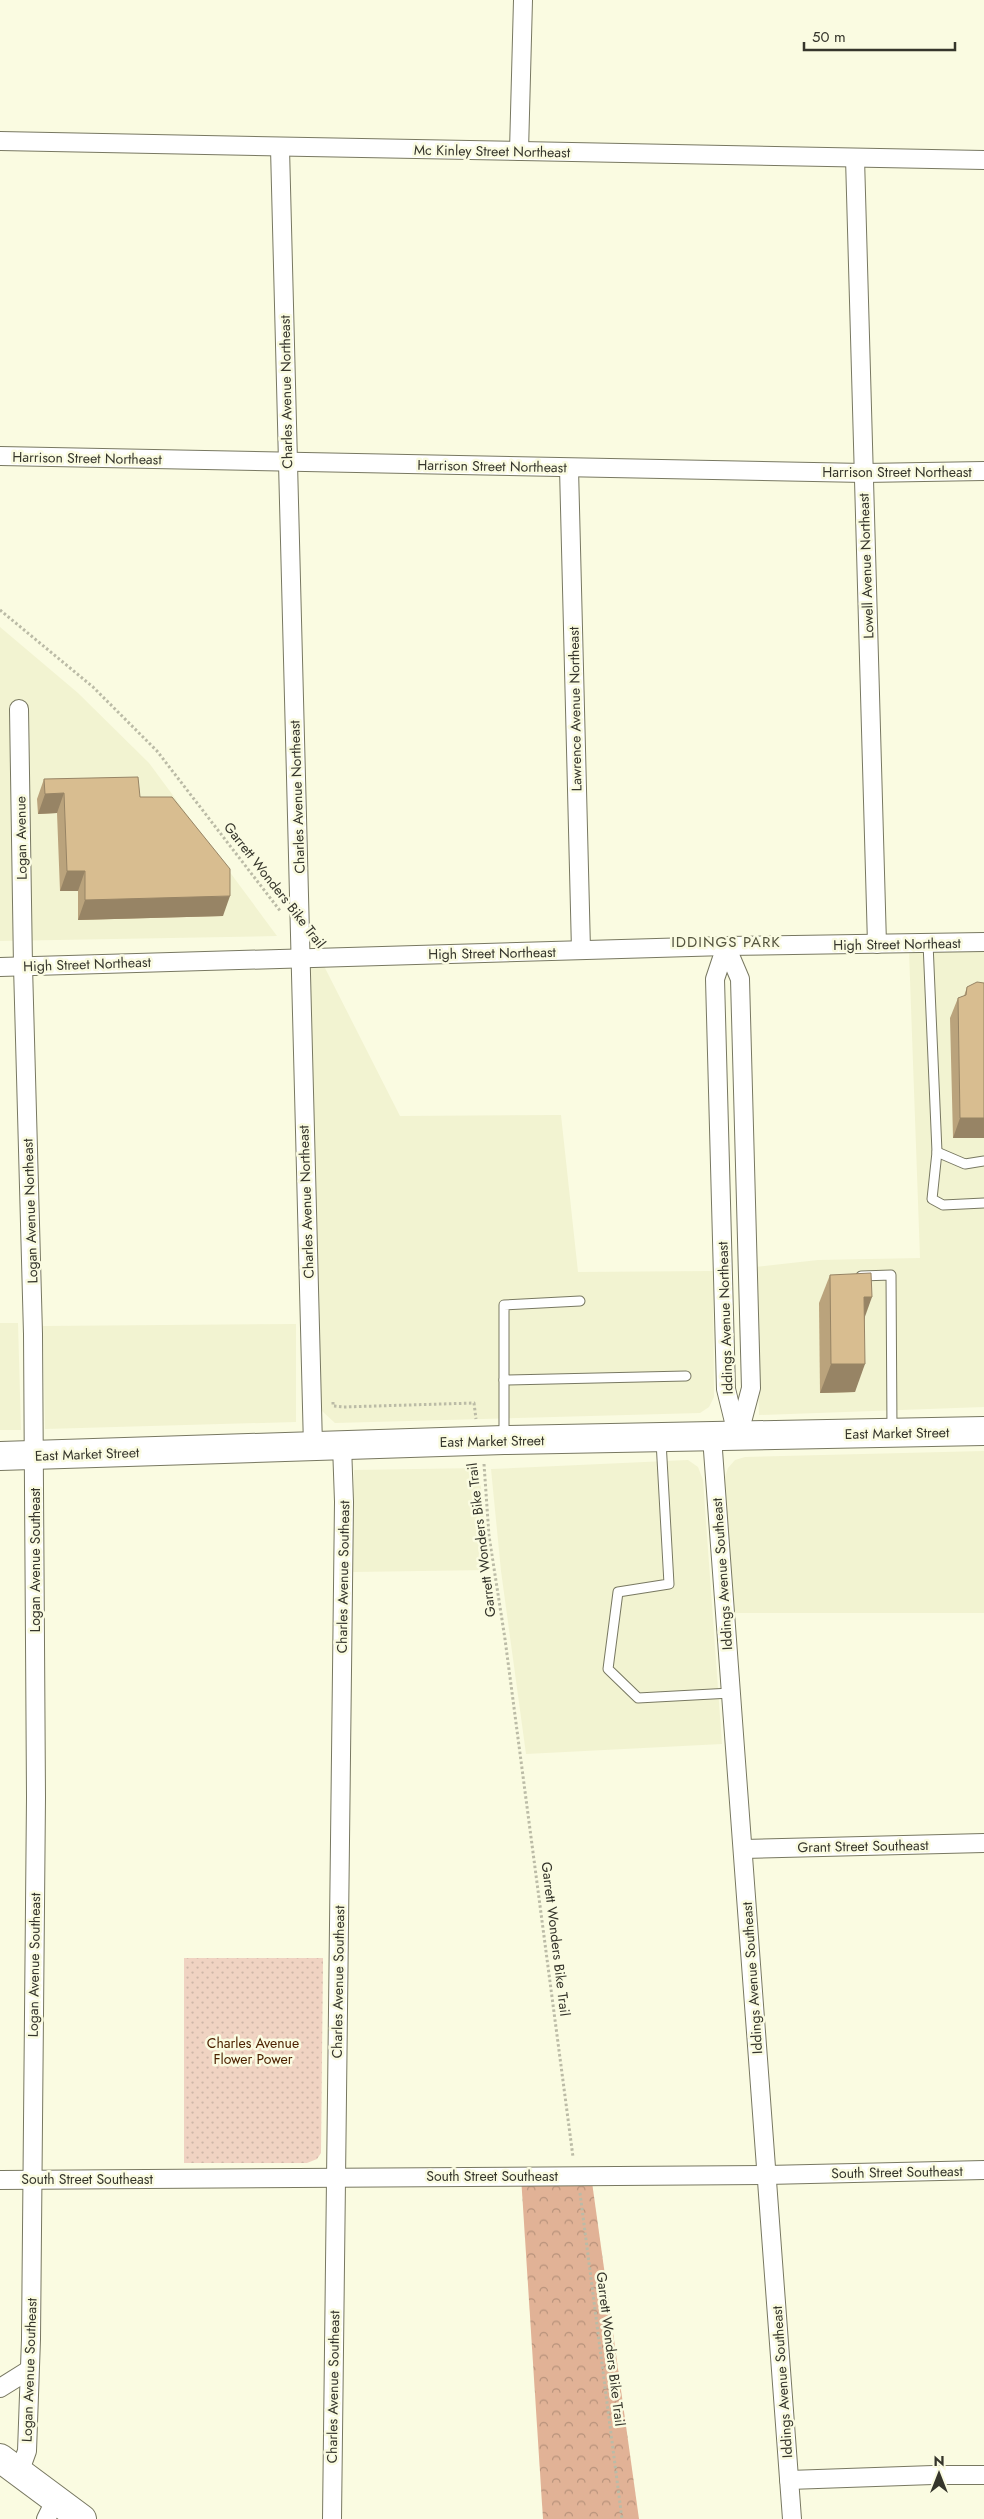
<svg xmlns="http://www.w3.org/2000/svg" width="984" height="2519" font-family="Jost,sans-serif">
	<defs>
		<pattern id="forest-crowns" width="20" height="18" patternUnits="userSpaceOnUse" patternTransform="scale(1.25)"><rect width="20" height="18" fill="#e1b296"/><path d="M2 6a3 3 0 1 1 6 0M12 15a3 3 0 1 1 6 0" fill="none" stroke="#b7927b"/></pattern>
		<pattern id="garden-dots" width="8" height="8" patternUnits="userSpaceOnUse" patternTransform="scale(1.25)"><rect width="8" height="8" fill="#f0d3c2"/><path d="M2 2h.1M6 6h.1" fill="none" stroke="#ceb6a7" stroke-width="1.8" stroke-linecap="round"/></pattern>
	</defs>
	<rect width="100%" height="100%" fill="#fafbe1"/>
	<g fill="#f2f3d1">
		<path d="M0,627L78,693L149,763L277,936L0,941Z"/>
		<path d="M984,950V1407L759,1415L755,1267L818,1260L920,1258L909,951Z"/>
		<path d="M324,966L400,1116L561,1115L578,1272L713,1271L714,1397L709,1407L700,1413L335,1423L322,1411L319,1399L306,967Z"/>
		<path d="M0,1323H18L21,1430H0Z"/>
		<path d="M296,1324V1422L45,1429L43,1326Z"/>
		<path d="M984,1451V1613H734L723,1483L728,1468L735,1460L745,1457Z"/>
		<path d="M688,1460L698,1467L703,1480L722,1744L526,1754L501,1571L491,1469Z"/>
		<path d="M479,1468L489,1570L353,1572L354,1470Z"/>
	</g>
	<path fill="url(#forest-crowns)" d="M591,2175L639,2519H543L521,2176Z"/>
	<path fill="url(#garden-dots)" d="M184,1958H323L321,2153L317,2159L307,2163H184Z"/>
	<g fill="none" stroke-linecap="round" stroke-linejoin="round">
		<g stroke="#787861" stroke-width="11">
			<g id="lane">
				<path d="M928,943L937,1152L932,1199L943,1205L984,1203"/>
				<path d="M937,1152L965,1164L984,1161"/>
				<path d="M861,1276L891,1275L892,1430"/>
				<path d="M504,1380L686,1376"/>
				<path d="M504,1437V1305L580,1301"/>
				<path d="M661,1441L669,1584L618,1592L608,1669L638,1698L731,1693"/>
			</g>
		</g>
		<g stroke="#787861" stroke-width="20">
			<g id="street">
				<path d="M0,141L984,160"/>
				<path d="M280,148L313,1446"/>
				<path d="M519,151L523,0"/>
				<path d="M855,158L877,944"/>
				<path d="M0,456L864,473L984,471"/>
				<path d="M569,468L581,950"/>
				<path d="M19,709L23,966L33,1334L36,1797L31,2339L27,2451L19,2473"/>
				<path d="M726,946L740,979L751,1388L738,1437"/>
				<path d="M726,946L715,979L726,1389L737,1434"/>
				<path d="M0,967L726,946L984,942"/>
				<path d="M712,1437L792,2519"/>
				<path d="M743,1849L984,1843"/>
				<path d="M0,2180L767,2175L984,2170"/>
				<path d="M0,2388L29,2370"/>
				<path d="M789,2480L933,2475H984"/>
				<path d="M46,2519L55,2501"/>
				<path d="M332,2519L344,1502L342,1445"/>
			</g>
		</g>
		<g stroke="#787861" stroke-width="30">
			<g id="primary">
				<path d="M0,1456L504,1440L984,1431"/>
				<path d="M0,2458L82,2519"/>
			</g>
		</g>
		<g stroke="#bbbba6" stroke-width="3" stroke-dasharray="2.5 2.5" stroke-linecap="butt">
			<path d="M0,610L93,687L157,751L281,912"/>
			<path d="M333,1402V1406L343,1407L474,1403L476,1419"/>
			<path d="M484,1464L489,1536L505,1639L573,2157"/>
			<path d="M580,2193L622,2519"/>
		</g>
		<use href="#lane" stroke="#fff" stroke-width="9"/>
		<use href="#street" stroke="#fff" stroke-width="18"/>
		<use href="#primary" stroke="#fff" stroke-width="28"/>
	</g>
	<g fill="#baa37c">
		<path d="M44,779L140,797L223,916L78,920V891H60L57,813L38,814L37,799Z"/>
		<path d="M984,983V1138H953L950,1018L958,998L964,996L967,987Z"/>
		<path d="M830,1275L865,1317L855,1392L820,1393L819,1303Z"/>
	</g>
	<g fill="#978465">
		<path d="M64,793L57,813L38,814L45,794Z"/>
		<path d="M67,871H85L78,891H60Z"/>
		<path d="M230,896L223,916L78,920L85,900Z"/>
		<path d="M960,1118H984V1138H953Z"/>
		<path d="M864,1297H872L862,1325Z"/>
		<path d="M831,1364H865L855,1392L820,1393Z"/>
	</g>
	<g fill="#d8bd90" stroke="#978465">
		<path d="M138,777L140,797H172L230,869V896L85,900V871H67L64,793L45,794L44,779Z"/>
		<path d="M977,982L984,983V1118H960L958,998L966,995L967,987Z"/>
		<path d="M871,1273L872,1297H864L865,1364H831L830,1275Z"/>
	</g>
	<g text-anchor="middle" stroke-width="5" stroke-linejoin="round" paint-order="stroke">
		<g font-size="14" fill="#35352b" stroke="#fafbe1">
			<text transform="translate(492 151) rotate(1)" y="5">Mc Kinley Street Northeast</text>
			<text transform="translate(286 392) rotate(-91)" y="5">Charles Avenue Northeast</text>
			<text transform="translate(87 458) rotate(1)" y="5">Harrison Street Northeast</text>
			<text transform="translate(492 466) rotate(1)" y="5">Harrison Street Northeast</text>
			<text x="897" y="477">Harrison Street Northeast</text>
			<text transform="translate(866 566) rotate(-92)" y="5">Lowell Avenue Northeast</text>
			<text transform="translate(575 709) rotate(-91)" y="5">Lawrence Avenue Northeast</text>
			<text transform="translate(297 797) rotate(-92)" y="5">Charles Avenue Northeast</text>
			<text transform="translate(21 838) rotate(-91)" y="5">Logan Avenue</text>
			<text transform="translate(275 885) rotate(52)" y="5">Garrett Wonders Bike Trail</text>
			<text transform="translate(897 944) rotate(-1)" y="5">High Street Northeast</text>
			<text transform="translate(492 953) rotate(-1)" y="5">High Street Northeast</text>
			<text transform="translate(87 964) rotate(-2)" y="5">High Street Northeast</text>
			<text transform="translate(306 1202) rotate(-92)" y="5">Charles Avenue Northeast</text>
			<text transform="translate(30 1211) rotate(-92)" y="5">Logan Avenue Northeast</text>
			<text transform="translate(725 1318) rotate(-92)" y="5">Iddings Avenue Northeast</text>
			<text transform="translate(897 1433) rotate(-1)" y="5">East Market Street</text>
			<text transform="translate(492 1441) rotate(-1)" y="5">East Market Street</text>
			<text transform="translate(87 1454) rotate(-2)" y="5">East Market Street</text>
			<text transform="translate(481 1540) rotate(-97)" y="5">Garrett Wonders Bike Trail</text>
			<text transform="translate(35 1560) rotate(-90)" y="5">Logan Avenue Southeast</text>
			<text transform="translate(722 1574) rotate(-94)" y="5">Iddings Avenue Southeast</text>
			<text transform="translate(343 1577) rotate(-89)" y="5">Charles Avenue Southeast</text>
			<text transform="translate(863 1846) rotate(-1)" y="5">Grant Street Southeast</text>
			<text transform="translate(556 1939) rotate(83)" y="5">Garrett Wonders Bike Trail</text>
			<text transform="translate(34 1965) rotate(-89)" y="5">Logan Avenue Southeast</text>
			<text transform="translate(752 1978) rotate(-94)" y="5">Iddings Avenue Southeast</text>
			<text transform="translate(338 1982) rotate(-89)" y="5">Charles Avenue Southeast</text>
			<text transform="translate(897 2172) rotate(-1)" y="5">South Street Southeast</text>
			<text x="492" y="2181">South Street Southeast</text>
			<text x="87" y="2184">South Street Southeast</text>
			<text transform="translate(611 2349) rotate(83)" y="5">Garrett Wonders Bike Trail</text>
			<text transform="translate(29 2370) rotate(-88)" y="5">Logan Avenue Southeast</text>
			<text transform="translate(782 2382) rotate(-94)" y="5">Iddings Avenue Southeast</text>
			<text transform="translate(333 2387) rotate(-89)" y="5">Charles Avenue Southeast</text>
		</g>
		<g font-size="14" fill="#4b2100" stroke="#fafbe1">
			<text x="253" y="2048">Charles Avenue<tspan x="253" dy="16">Flower Power</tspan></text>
		</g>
		<g font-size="15" letter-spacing="1" fill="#55553f" stroke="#fafbe1">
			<text x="726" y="947">IDDINGS PARK</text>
		</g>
	</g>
	<g transform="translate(939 2474)" stroke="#fafbe1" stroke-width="4" paint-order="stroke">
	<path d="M0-4L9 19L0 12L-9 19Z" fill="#35352b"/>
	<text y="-8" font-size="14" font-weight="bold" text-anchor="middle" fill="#35352b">N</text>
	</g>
	<path d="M804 42v8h151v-8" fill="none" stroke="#35352b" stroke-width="2.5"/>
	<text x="812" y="42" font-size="15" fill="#35352b" stroke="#fafbe1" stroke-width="4" paint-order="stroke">50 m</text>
</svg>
